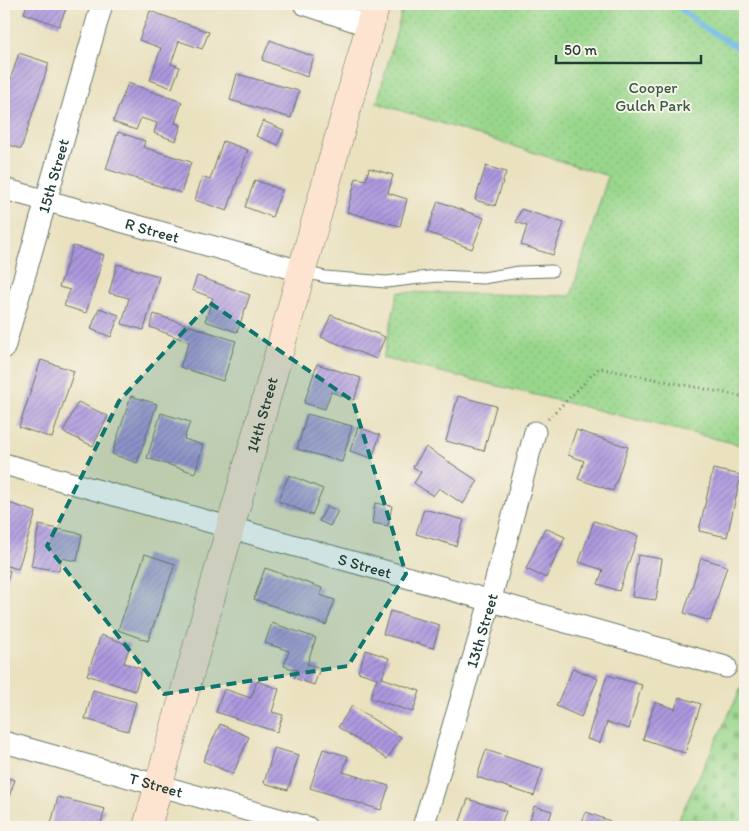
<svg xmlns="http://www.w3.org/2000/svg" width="749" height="831" font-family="Itim,sans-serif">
	<defs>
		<pattern id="cemetery-stones" width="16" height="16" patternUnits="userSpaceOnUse" patternTransform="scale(1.25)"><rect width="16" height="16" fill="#99d78c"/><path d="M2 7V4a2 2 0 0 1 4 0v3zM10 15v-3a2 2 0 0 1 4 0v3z" fill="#83b979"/></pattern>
		<pattern id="park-dots" width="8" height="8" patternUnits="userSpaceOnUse" patternTransform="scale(1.25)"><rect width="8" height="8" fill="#99d78c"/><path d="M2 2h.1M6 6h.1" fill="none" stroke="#83b979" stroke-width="1.8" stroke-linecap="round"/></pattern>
		<pattern id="building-hatch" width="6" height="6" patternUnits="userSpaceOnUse" patternTransform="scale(1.25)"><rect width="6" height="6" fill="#ad98df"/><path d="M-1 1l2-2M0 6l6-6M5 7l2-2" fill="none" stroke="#8c7db6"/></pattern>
	</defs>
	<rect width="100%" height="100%" fill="#f7f3e8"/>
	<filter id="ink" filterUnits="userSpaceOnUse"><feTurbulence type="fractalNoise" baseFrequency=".02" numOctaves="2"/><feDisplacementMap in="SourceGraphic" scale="10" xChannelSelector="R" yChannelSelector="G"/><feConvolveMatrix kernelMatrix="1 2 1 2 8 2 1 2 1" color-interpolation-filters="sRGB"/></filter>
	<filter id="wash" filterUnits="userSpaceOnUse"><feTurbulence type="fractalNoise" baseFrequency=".0096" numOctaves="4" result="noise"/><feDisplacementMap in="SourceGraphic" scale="20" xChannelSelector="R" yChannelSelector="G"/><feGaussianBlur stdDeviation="1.12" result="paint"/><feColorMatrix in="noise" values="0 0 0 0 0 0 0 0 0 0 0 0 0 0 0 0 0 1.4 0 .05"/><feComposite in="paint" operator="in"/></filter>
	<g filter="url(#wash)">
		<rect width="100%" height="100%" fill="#eae1bf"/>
		<path fill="url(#cemetery-stones)" stroke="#5c8a60" d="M745,680V827H675Z"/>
		<path fill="url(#park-dots)" stroke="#5c8a60" d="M404,4H745V446L383,358L398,292L571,296L608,176L377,103Z"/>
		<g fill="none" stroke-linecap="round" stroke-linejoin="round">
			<path stroke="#71bae9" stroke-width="5.5" d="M675,4L702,26L745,52"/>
		</g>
		<g id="blocks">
			<g fill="url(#building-hatch)">
				<path d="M4,4H12L4,22Z"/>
				<path d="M27,4H68L59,26L24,13Z"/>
				<path d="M150,11L209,32L202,49L179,41L171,64L180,67L172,88L150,80L161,48L139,40Z"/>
				<path d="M270,40L314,57L307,77L262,60Z"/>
				<path d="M19,53L49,63L21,149L4,143V99Z"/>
				<path d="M237,74L299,91L291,118L230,100Z"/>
				<path d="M128,83L182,102L175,123L181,125L176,141L154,133L157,123L141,118L136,130L113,122Z"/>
				<path d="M263,121L284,130L278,145L256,136Z"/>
				<path d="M118,132L145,141L143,147L191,162L181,193L106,169Z"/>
				<path d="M223,141L248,150L227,211L195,200L202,177L210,180Z"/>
				<path d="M486,166L506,172L495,206L475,200Z"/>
				<path d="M369,168L393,175L388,193L407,199L400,226L347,212L356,178L366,180Z"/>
				<path d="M255,180L282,190L272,217L245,207Z"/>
				<path d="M438,201L484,218L472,249L427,232Z"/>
				<path d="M521,209L564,223L553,255L521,245L527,226L516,222Z"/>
				<path d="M73,246L104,255L86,313L64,306L70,290L59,287Z"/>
				<path d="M117,264L159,276L144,330L122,324L129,298L109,293Z"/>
				<path d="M197,276L250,295L237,332L205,321L213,298L192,290Z"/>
				<path d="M99,308L119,315L111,337L91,329Z"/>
				<path d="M154,314L236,341L223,381L180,367L189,342L150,327Z"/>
				<path d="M331,315L385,337L376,359L321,337Z"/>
				<path d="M41,360L74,371L52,438L19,427Z"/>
				<path d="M317,364L361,378L354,400L331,392L325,409L304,403Z"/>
				<path d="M131,396L157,404L137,463L112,454Z"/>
				<path d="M458,396L496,406L484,451L446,441Z"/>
				<path d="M78,402L108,416L93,446L63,432Z"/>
				<path d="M161,413L190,422L184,439L203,445L195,473L147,458Z"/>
				<path d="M307,414L352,426L342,462L297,449Z"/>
				<path d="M358,427L380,435L372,458L350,451Z"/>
				<path d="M576,430L628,447L613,491L578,479L584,461L568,455Z"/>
				<path d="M426,447L478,481L463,504L439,488L433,496L414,483L421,472L413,467Z"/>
				<path d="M713,469L741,475L727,537L699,531Z"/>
				<path d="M289,475L323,489L312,515L278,501Z"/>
				<path d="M6,502L36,512L18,569L4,565V511Z"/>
				<path d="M375,503L392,506L388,526L372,523Z"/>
				<path d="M327,506L338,511L330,526L319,521Z"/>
				<path d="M424,509L464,520L456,546L416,534Z"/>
				<path d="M594,521L638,536L619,591L598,584L603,570L579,562Z"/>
				<path d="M39,525L82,534L77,561L61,558L59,571L31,566Z"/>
				<path d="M545,528L565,537L546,578L526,569Z"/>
				<path d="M145,554L175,564L148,641L118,630Z"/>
				<path d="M638,555L662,559L656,600L632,597Z"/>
				<path d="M701,558L727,566L710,621L684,613Z"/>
				<path d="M265,568L322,588L320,595L335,600L326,625L254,599Z"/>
				<path d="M4,569L10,571L4,591Z"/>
				<path d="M390,611L440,625L433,648L383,634Z"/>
				<path d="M272,623L316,638L307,664L320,668L314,685L294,678L297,670L284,666L289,651L265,643Z"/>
				<path d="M101,635L130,645L124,663L142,669L135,691L87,675Z"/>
				<path d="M366,650L389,658L382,678L420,691L413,712L370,698L377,678L358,672Z"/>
				<path d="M573,668L598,679L581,717L556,706Z"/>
				<path d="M607,675L642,685L629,729L607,722L600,743L587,739Z"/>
				<path d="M257,681L279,689L272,712L283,715L277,732L216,712L224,689L251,698Z"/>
				<path d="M93,690L136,702L128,731L85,719Z"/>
				<path d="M679,697L701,704L685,753L643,739L655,702L675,709Z"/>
				<path d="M352,706L401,737L387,759L338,727Z"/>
				<path d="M220,724L249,737L233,774L203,761Z"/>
				<path d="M274,748L299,755L288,790L264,783Z"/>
				<path d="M323,749L348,756L343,772L389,786L381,810L310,788Z"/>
				<path d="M486,750L543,769L534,796L477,777Z"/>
				<path d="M4,777L15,780L6,805L4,804Z"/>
				<path d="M58,797L105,809L100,827H64L51,824Z"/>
				<path d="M468,799L506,811L500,827H458Z"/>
				<path d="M534,806L552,811L547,827H528Z"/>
				<path d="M586,812L610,821L607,827H580Z"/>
			</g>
		</g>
	</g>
	<g filter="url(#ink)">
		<use href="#blocks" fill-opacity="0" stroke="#667665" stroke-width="1"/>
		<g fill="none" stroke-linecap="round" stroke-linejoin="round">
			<g stroke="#667665" stroke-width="13">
				<path id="lane" d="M301,271L325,277L386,282L437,276L483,278L519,272L552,271"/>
			</g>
			<g stroke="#667665" stroke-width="23">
				<g id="street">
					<path d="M304,4L370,26"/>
					<path id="s1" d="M4,189L301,271"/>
					<path id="s2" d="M4,348L102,4"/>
					<path id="s3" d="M4,464L726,667"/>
					<path id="s4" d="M4,742L307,827"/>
					<path id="s5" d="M423,827L490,602L535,432"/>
				</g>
			</g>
			<g stroke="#667665" stroke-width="29">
				<g id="secondary">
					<path id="s6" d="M147,827L376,4"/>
				</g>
			</g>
			<path stroke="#667665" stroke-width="3" stroke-dasharray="1 4" stroke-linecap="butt" d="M548,419L599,368L745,397"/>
			<use href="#lane" stroke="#fff" stroke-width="11"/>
			<use href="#street" stroke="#fff" stroke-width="21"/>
			<use href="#secondary" stroke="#fde4d1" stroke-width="28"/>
		</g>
	</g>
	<path fill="#0f766e" fill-opacity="0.2" stroke="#0f766e" stroke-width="4" stroke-dasharray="10 6" stroke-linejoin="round" d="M210,303L353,401L406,574L348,666L164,694L47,546L119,401Z"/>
	<g text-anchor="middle" stroke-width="4" stroke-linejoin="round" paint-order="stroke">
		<g font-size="16" fill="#375c46" stroke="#f7f3e8">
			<text x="653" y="93">Cooper<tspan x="653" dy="18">Gulch Park</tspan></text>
		</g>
		<g font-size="16" fill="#1f3d34" stroke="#f7f3e8">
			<text dy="6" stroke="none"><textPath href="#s2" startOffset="179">15th Street</textPath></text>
			<text dy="6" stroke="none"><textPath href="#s1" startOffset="154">R Street</textPath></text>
			<text dy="6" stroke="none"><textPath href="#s6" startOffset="428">14th Street</textPath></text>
			<text dy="6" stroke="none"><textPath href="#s3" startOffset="375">S Street</textPath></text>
			<text dy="6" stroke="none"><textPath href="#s5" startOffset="205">13th Street</textPath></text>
			<text dy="6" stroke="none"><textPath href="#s4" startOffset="158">T Street</textPath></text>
		</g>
	</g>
	<rect width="749" height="831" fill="none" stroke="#f7f3e8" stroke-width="20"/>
	<path d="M556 55v8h145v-8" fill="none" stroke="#1f3d34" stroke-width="2.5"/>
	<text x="564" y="55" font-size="15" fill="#1f3d34" stroke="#f7f3e8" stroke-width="4" paint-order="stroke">50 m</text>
</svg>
